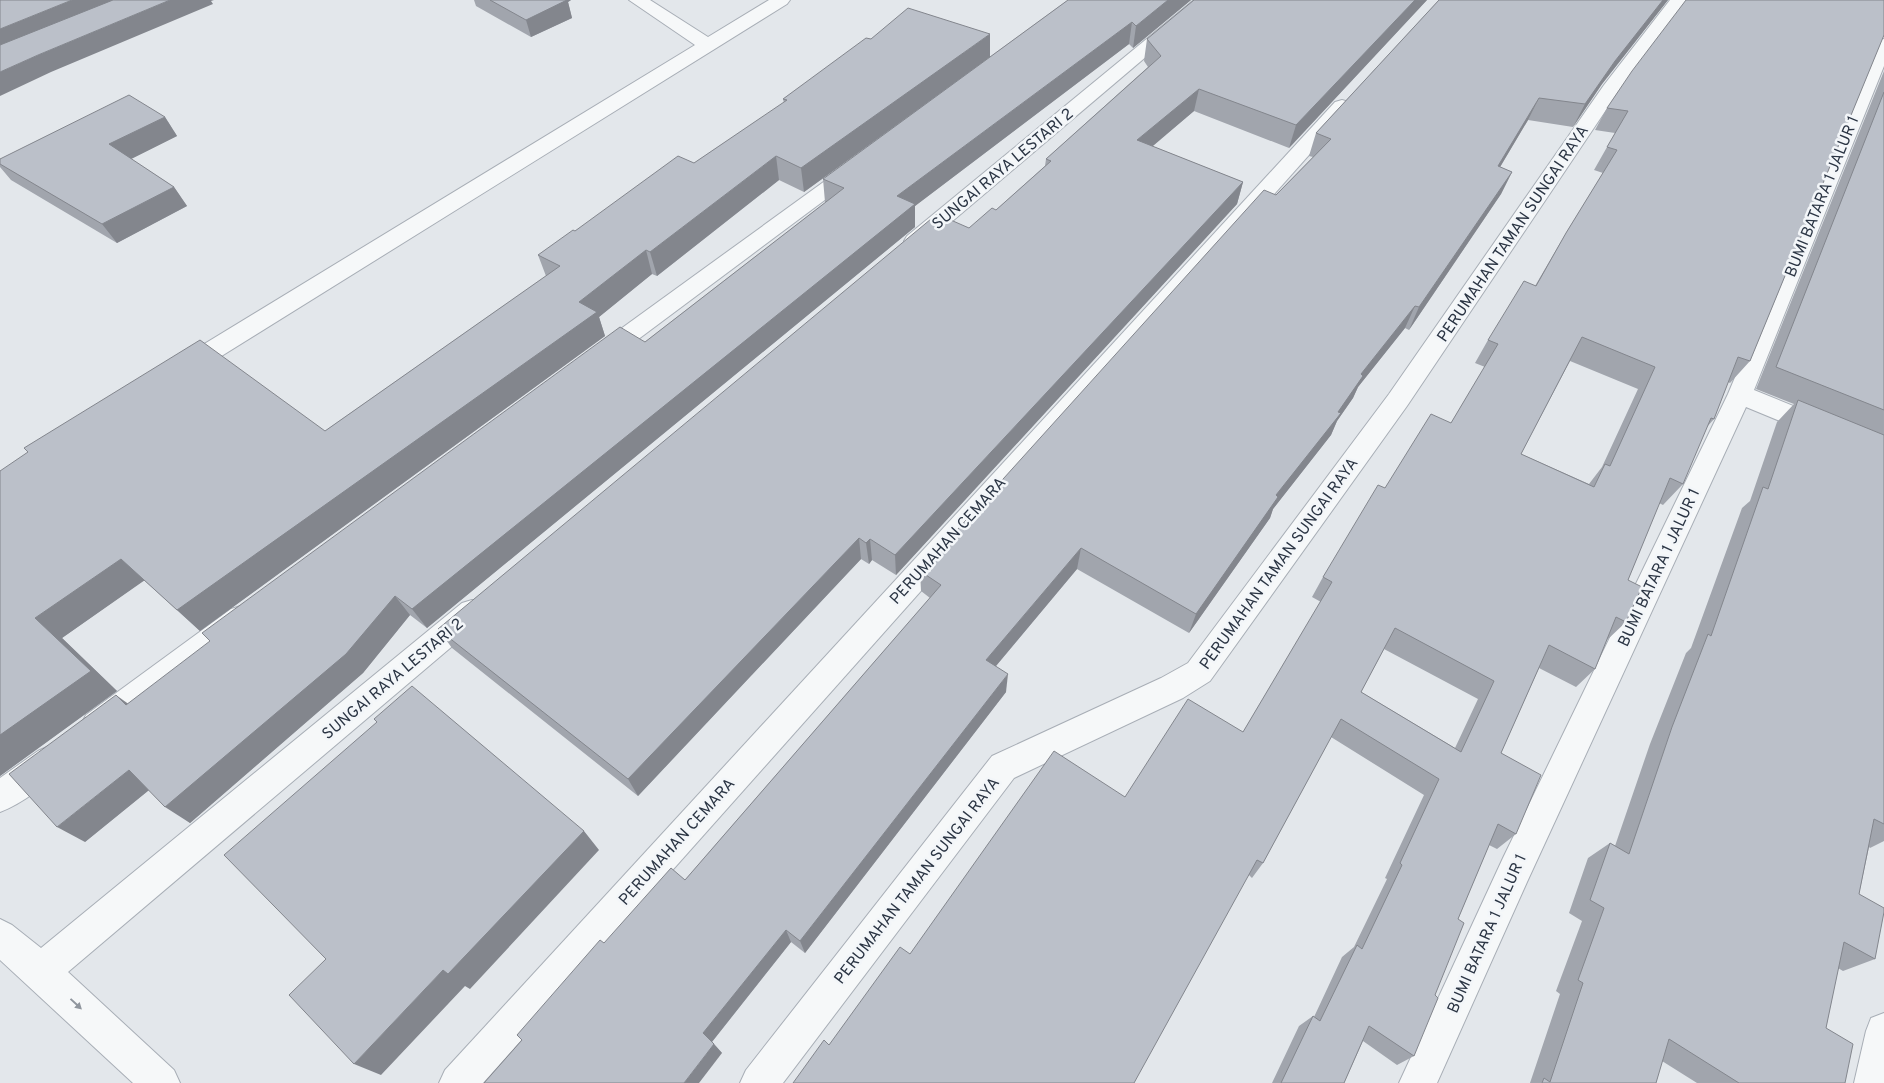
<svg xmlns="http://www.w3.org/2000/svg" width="1884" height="1083" font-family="Overpass,sans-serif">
	<rect width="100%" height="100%" fill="#e3e7eb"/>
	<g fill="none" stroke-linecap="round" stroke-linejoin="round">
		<g stroke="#a8aeb6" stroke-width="2">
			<g id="minor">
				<path d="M629,0H650L708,37L769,0H790L787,4L191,375L182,378L173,375L170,369L173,363L695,45Z"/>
				<path d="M1194,0H1213L923,246L915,248L907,246L904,241L907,236Z"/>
				<path d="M1670,0H1688L1618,92L1407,406L1210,681L1183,698L1014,778L783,1083H740L746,1070L992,756L1161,678L1188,663L1389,394L1604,85Z"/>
				<path d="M1884,39V66L1754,390L1884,443V464L1746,407L1527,882L1437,1083H1399L1503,858L1728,394L1875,44L1878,40Z"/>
				<path d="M1342,100L1349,102L1352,106L1349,110L483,1083H439L445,1070L1335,102Z"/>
				<path d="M854,163L861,165L864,169L861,173L609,361L601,363L593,361L589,355L593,349L847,165Z"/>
				<path d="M472,600L482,603L486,612L482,621L68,972L174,1070L180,1083H133L0,960V919L12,925L41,948L462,603Z"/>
				<path d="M241,606L251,609L255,618L251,627L108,735L97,739L86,735L81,725L86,715L231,609Z"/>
				<path d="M49,746L60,751L65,761C57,780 19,805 0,812V778L38,751Z"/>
				<path d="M1884,1013V1083H1854L1866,1031L1871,1018Z"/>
			</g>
		</g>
		<use href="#minor" fill="#f6f8f9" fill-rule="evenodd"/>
	</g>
	<g fill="#a1a5ad" fill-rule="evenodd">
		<path d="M474,0H571L568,2L572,18L531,37L476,6Z"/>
		<path d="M1068,0H1191L1133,48L1129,44L915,206V227L427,628L410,615L363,673L190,823L149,790L85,842L127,704L645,342L826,202H825L823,179L901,122L804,192L779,180L657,276L652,274L599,317L605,336L200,631L144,580L62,638L117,691L0,776V471L325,431L546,276L538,255L575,231L694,163L784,103L783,99L871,39L990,57Z"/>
		<path d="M1194,0H1427L1289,148L1194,111L1152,146L1243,182L1237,204L896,575L872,560L869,564L861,559L638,796L452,648L438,629L969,228L996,210L1045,166L1046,159L1148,67L1144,61L1147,39Z"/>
		<path d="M1439,0H1668L1602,84L1573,127L1528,120L1500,167L1512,172L1501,194L1409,330L1405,328L1358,387L1353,398L1337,421L1331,435L1273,509L1270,518L1189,633L1077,569L996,666L1006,692L805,953L791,942L712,1042L722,1053L522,1040L604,943L685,880L930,598L921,591L920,571L1276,195L1313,157L1309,156L1316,133Z"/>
		<path d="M1884,0V37H1883L1750,361L1730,383L1728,382L1714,419L1706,428L1683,484L1663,505L1659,503L1628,580L1626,622L1607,640L1595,669L1576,687L1539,668L1501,753L1516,834L1497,849L1489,845L1458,919L1435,995L1414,1056L1397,1065L1363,1041L1344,1083H1272L1299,1026L1313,1016L1314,1017L1342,957L1354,947L1387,879L1385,878L1424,795L1331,737L1263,863L1252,878L1249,875L829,1045L910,954L1125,797L1243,732L1321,602L1312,597L1323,577L1385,488L1451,423L1485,367L1475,363L1488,340L1535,286L1566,233L1603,173L1594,170L1615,133L1595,130L1607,108ZM1570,361L1638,389L1602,467L1589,484L1521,454ZM1384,649L1478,699L1455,748L1361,692Z"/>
		<path d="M1884,71V841L1870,848L1869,847L1859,894L1875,959L1843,971L1838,968L1826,1028L1845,1083H1697L1662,1061L1656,1083H1529H1530L1560,994L1556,991L1582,921L1569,913L1588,858L1610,843L1615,846L1650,744L1686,653L1691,648L1742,508L1750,501L1777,422L1794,404L1756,389Z"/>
		<path d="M165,117L177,136L131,159L174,187L187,206L117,243L11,180L0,167V159Z"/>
	</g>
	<g fill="#83868d">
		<path d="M72,0H126L0,52V29Z"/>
		<path d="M170,0H214L211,1L213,4L51,72L0,96V72L38,55Z"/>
		<path d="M554,0H571L568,2L572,18L531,37L526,20Z"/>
		<path d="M1168,0H1191L1133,48L1136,26Z"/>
		<path d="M1415,0H1427L1289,148L1296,125Z"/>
		<path d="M1663,0H1668L1602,84L1573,127L1585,104L1615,61Z"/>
		<path d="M1132,22L1129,44L915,206V227L427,628L412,609L897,196Z"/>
		<path d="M990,34V57L804,192L801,168Z"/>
		<path d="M1199,89L1194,111L1133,163L1137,140Z"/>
		<path d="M1539,98L1528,120L1487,189L1498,166Z"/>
		<path d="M165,117L177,136L123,163L109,144Z"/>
		<path d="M776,156L779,180L657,276L650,252Z"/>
		<path d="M1512,172L1501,194L1409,330L1419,307Z"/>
		<path d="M1243,182L1237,204L896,575L895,555Z"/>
		<path d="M174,187L187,206L117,243L102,224Z"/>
		<path d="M646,250L652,274L599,317L605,336L200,631L177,610L579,302Z"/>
		<path d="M1415,306L1405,328L1358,387L1353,398L1337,421L1331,435L1273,509L1270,518L1189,633L1196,614L1276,495L1338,412L1361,374Z"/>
		<path d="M859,538L861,559L638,796L628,779Z"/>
		<path d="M870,539L872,560L869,564L866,543Z"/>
		<path d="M1081,548L1077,569L985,679L986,660Z"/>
		<path d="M121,559L145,580L62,638L117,691L0,776V735L35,618Z"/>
		<path d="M395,596L410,615L363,673L190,823L165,807Z"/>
		<path d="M1008,674L1006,692L805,953L800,941Z"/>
		<path d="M116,695L141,713L126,705Z"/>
		<path d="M129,770L154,786L85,842L57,827Z"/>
		<path d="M584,831L599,850L470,989L465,986L381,1075L354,1064L443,970Z"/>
		<path d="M786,930L791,942L711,1043L703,1033Z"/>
		<path d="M714,1044L722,1053L699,1083H684Z"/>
	</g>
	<g fill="#bbc0c9" stroke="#83868d" fill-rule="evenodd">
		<path d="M0,0H72L0,29Z"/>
		<path d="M113,0H170L38,55L0,72V45Z"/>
		<path d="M490,0H567L526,20Z"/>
		<path d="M1068,0H1168L1136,26L1132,22L897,196L915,204L412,609L395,596L346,654L165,807L129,770L57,827L9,774L116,695L126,705L210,641L202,633L620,327L645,342L844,188L823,179Z"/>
		<path d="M1194,0H1415L1296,125L1199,89L1137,140L1243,182L895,555L870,539L866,543L859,538L628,779L438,629L937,214L969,228L992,208L996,210L1051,161L1046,159L1161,56L1147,39Z"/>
		<path d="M1439,0H1663L1615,61L1585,104L1539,98L1498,166L1512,172L1419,307L1415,306L1361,374L1363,376L1338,412L1341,413L1276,495L1278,497L1196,614L1081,548L986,660L1008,674L800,941L786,930L703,1033L714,1044L684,1083H484L522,1040L517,1035L600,940L604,943L671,868L685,880L941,585L920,571L1264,190L1276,195L1331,139L1316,133Z"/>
		<path d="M1686,0H1884V35L1750,361L1738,357L1714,419L1711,418L1683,484L1670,478L1628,580L1642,587L1626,622L1616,617L1595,669L1549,645L1501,753L1541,775L1516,834L1498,824L1458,919L1464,923L1435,995L1438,998L1414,1056L1369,1026L1344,1083H1281L1313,1016L1320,1021L1357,945L1362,949L1402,865L1400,863L1439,779L1341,719L1263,863L1257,860L1134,1083H793L824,1040L829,1045L900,947L910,954L1054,751L1125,797L1188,699L1243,732L1332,582L1323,577L1378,485L1385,488L1431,414L1451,423L1498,344L1488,340L1524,281L1536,286L1566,233L1617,150L1607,147L1628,111L1607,108L1632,71ZM1582,337L1655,367L1610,466L1605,464L1594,487L1521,454ZM1395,628L1494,681L1461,752L1361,692Z"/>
		<path d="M908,8L990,34L801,168L776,156L650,252L646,250L579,302L597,312L177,610L121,559L35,618L91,671L0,735V471L28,452L24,448L200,340L325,431L560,266L538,255L573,230L575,231L678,156L694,163L787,100L783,99L866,38L871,39Z"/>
		<path d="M1884,92V410L1776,367Z"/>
		<path d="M129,95L165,117L109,144L174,187L102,224L0,164V159Z"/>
		<path d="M1798,400L1884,435V824L1874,819L1859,894L1884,908V912L1875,959L1844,942L1826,1028L1853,1044L1845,1083H1739L1669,1039L1656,1083H1542L1544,1078L1550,1082L1583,983L1578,980L1604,908L1590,900L1610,843L1629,854L1672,727L1708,634L1711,636L1763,487L1768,489Z"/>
		<path d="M412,686L584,831L448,974L443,970L354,1064L289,995L326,959L224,855L377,722L374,719Z"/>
	</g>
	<defs><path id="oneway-solid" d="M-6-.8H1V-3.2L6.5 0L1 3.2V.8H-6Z" transform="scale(1.25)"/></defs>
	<use fill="#90969e" href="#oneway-solid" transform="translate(76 1004) rotate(43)"/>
	<g text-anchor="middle" stroke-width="5" stroke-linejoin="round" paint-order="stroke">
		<g font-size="16" fill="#2b3544" stroke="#f3f6f9">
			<text transform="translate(1002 168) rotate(-40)" y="6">SUNGAI RAYA LESTARI 2</text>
			<text transform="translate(1821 196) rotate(-68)" y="6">BUMI BATARA 1 JALUR 1</text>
			<text transform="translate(1512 233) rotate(-56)" y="6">PERUMAHAN TAMAN SUNGAI RAYA</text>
			<text transform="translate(947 540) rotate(-48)" y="6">PERUMAHAN CEMARA</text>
			<text transform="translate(1278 563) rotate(-54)" y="6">PERUMAHAN TAMAN SUNGAI RAYA</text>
			<text transform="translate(1658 567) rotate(-65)" y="6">BUMI BATARA 1 JALUR 1</text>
			<text transform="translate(392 678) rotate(-40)" y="6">SUNGAI RAYA LESTARI 2</text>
			<text transform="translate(676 841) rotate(-48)" y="6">PERUMAHAN CEMARA</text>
			<text transform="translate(916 880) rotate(-52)" y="6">PERUMAHAN TAMAN SUNGAI RAYA</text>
			<text transform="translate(1486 933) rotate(-66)" y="6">BUMI BATARA 1 JALUR 1</text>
		</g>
	</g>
</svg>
